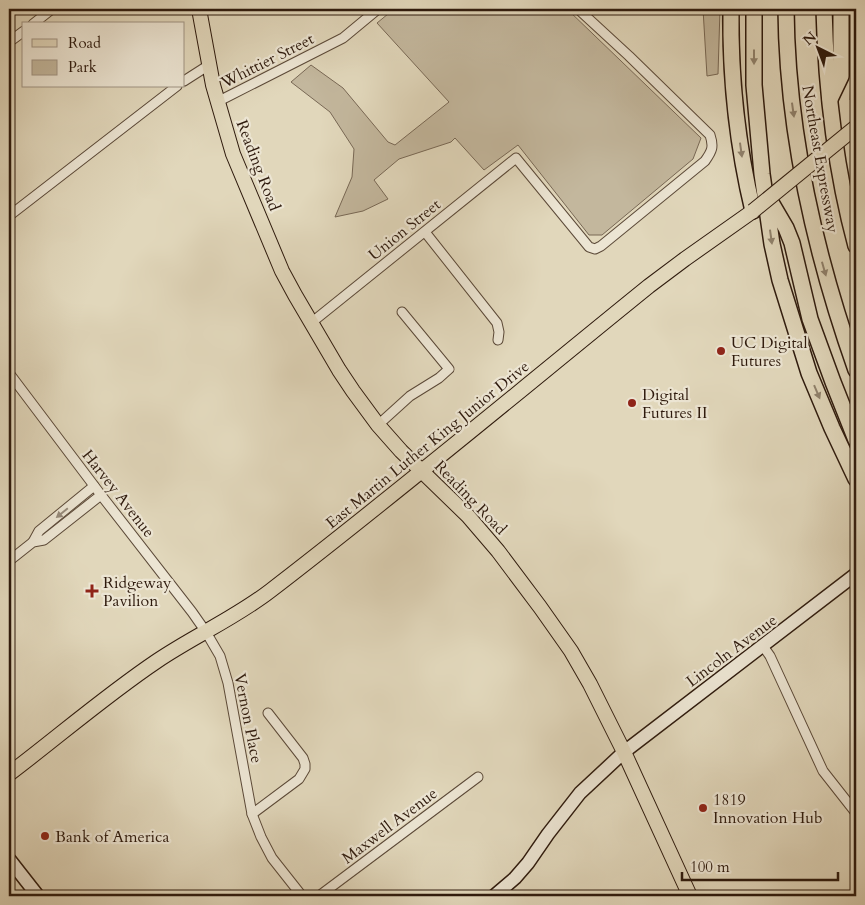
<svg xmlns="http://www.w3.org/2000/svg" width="865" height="905" font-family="Cardo,serif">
	<rect width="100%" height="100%" fill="#e1d7bb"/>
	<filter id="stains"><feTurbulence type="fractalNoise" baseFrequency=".004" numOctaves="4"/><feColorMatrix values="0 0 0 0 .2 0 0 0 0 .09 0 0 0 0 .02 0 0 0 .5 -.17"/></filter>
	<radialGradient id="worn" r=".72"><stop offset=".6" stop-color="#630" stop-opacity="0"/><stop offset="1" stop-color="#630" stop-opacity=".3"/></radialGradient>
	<g fill="#c3b79d" stroke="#786855">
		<path d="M394,9H567L701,138L693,159L602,235H589L518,145L484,170L455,138L451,142L399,159L374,180L388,199L363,211L335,217L352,177L354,149L330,112L291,82L311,65L343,88L388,142L395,145L449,102L377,23Z"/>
		<path d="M703,9H720L718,74L707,76Z"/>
		<path d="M853,9H856V95L850,100Z"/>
	</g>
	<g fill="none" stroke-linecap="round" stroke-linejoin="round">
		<g stroke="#5b4938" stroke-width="11">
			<g id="street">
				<path d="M33,24L52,9"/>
				<path d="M9,42L24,31"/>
				<path d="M184,81L209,65"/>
				<path d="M217,102L343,38L378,9"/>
				<path d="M9,216L177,86"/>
				<path d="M425,232L497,323L499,332L498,340"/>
				<path d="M311,323L516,158L589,247L595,249L601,246L705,161C712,151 714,147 710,135L629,56L578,9"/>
				<path d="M9,373L101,495L192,612L206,632L220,656L228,683L252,814L261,837L272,858L302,896"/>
				<path d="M378,425L410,396L439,378L449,369L402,312"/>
				<path d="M33,542L39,531L94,486"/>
				<path d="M9,561L33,542L44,540L101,495"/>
				<path d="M763,646L770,656L823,771L856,813"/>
				<path d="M252,814L299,779L305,769V764L303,758L268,713"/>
				<path d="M319,896L478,777"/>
			</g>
		</g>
		<g stroke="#2e1a0d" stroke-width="15">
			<g id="secondary">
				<path d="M9,859L38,896"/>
				<path d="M494,896L515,878L528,863L548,834L580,793L624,752L856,574"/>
			</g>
		</g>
		<g stroke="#2e1a0d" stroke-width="16">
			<g id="primary">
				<path d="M199,9L213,85L233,154L282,271L295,295L339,370L353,391L378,425L401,451L468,516L498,551L540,607L571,651L590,684L624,752L690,896"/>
				<path d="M9,774C58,737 105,696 157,661C194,636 235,618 270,591C399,492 523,388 649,286L685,259L753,211"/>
			</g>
		</g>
		<g stroke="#2e1a0d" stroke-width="18">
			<g id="highway">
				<path d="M731,9C730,77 737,144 753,211"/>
				<path d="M754,9V85L762,174L772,244L780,280L809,373L832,428L856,479"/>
				<path d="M786,9C787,132 815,254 856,370"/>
				<path d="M824,9C826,89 835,168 856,246"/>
				<path d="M830,99L841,76V9"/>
				<path d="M769,199L786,228L792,243L810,319L833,382L856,440"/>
			</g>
		</g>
		<use href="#street" stroke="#ece5d3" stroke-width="9"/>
		<use href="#secondary" stroke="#ece5d3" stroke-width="12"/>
		<use href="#primary" stroke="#e1d7bb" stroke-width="14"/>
		<use href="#highway" stroke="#e1d7bb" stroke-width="15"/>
		<g stroke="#2e1a0d" stroke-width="16" stroke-linecap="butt">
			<path id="primary-bridge" d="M753,211L856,127"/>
		</g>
		<use href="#primary-bridge" stroke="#e1d7bb" stroke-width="14"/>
	</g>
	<defs><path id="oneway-solid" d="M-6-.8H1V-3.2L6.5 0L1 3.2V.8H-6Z" transform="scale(1.25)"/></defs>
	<g fill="#90826d">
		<use href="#oneway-solid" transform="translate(754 57) rotate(90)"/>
		<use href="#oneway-solid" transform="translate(793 110) rotate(82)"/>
		<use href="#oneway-solid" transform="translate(741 150) rotate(82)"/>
		<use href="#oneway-solid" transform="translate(771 237) rotate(82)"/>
		<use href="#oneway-solid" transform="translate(824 269) rotate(74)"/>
		<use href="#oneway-solid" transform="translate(817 392) rotate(67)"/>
	</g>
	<use fill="#968a7a" href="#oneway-solid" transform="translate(62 513) rotate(141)"/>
	<g fill="#8f2418" stroke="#ece5d3" stroke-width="2">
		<circle cx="721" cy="351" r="5"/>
		<circle cx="632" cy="403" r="5"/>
		<path d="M89.5 583.5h5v5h5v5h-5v5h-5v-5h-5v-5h5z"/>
		<circle cx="703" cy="808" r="5"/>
		<circle cx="45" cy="836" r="5"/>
	</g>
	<g text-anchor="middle" stroke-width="4.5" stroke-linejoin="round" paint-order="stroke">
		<g font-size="16" fill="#2e1a0d" stroke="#ece5d3">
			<text transform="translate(267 60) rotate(-27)" y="6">Whittier Street</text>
			<text transform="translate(821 159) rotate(80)" y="6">Northeast Expressway</text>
			<text transform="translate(259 165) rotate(69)" y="6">Reading Road</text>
			<text transform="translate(404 229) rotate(-39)" y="6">Union Street</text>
			<text transform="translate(427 444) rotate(-39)" y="6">East Martin Luther King Junior Drive</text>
			<text transform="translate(119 493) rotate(52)" y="6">Harvey Avenue</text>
			<text transform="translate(471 497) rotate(46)" y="6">Reading Road</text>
			<text transform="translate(731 650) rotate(-37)" y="6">Lincoln Avenue</text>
			<text transform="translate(249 718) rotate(79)" y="6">Vernon Place</text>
			<text transform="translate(389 825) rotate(-37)" y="6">Maxwell Avenue</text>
		</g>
		<g font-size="16" fill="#2e1a0d" stroke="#ece5d3" text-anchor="start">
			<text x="731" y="348">UC Digital<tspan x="731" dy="18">Futures</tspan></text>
			<text x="642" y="400">Digital<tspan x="642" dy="18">Futures II</tspan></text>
			<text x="103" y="588">Ridgeway<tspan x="103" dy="18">Pavilion</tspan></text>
			<text x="713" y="805">1819<tspan x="713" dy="18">Innovation Hub</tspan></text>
			<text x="55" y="842">Bank of America</text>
		</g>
	</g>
	<rect width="865" height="905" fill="none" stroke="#e1d7bb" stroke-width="30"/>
	<rect x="10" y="10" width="845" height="885" fill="none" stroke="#2e1a0d" stroke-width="2.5"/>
	<rect x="15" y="15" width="835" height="875" fill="none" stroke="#2e1a0d"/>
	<rect x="22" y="22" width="162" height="65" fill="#ece5d3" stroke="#a09484"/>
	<rect x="32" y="39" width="25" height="8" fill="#e1d7bb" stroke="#a09484"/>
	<text x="68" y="48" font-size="15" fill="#2e1a0d">Road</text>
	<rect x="32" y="60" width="25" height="15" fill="#c3b79d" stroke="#a09484"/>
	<text x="68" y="72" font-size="15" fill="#2e1a0d">Park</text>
	<g transform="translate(818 48) rotate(318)" stroke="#ece5d3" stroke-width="4" paint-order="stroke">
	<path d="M0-4L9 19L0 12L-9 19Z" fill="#2e1a0d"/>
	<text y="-8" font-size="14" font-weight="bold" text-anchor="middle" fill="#2e1a0d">N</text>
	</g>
	<path d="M682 872v8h156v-8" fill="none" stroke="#2e1a0d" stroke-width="2.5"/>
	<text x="690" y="872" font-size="15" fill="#2e1a0d" stroke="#ece5d3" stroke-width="4" paint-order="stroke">100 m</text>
	<rect width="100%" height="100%" filter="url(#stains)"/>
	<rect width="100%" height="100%" fill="url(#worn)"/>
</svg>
